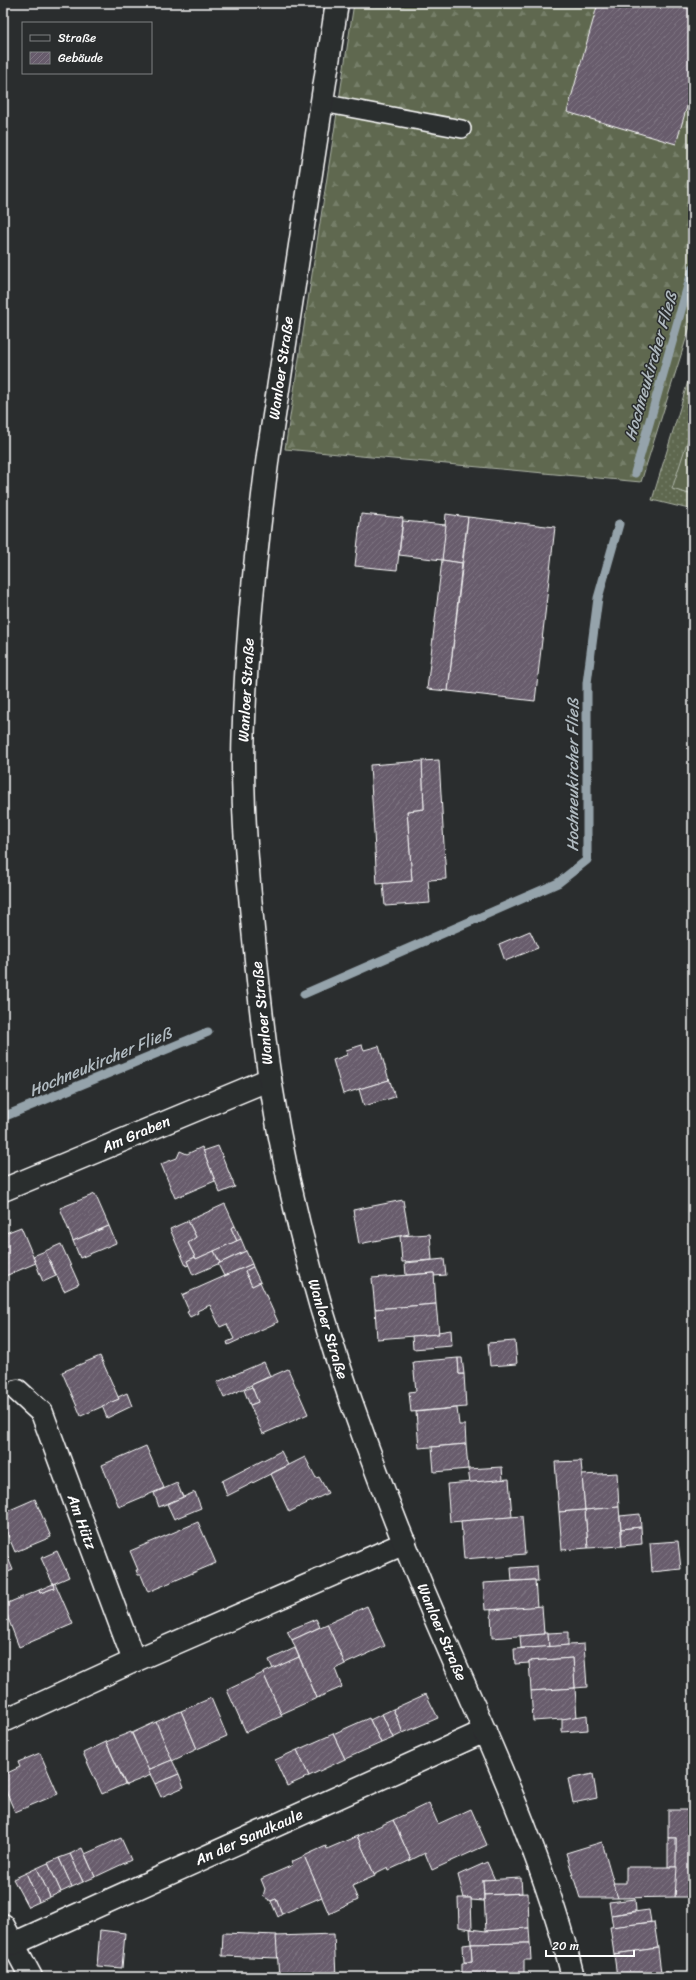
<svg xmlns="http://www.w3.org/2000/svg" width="696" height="1980" font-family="Sriracha,sans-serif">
	<defs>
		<pattern id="grass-dots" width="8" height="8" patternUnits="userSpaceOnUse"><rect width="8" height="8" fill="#5e684f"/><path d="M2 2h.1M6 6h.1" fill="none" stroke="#767f69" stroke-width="1.8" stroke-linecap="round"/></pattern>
		<pattern id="forest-firs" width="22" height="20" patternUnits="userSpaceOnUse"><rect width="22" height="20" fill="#5e684f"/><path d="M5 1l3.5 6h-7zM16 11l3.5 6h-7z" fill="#767f69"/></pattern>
		<pattern id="building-hatch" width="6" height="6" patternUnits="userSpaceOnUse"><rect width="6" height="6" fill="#675c6c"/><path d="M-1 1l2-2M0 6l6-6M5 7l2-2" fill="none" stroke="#7e7482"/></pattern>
	</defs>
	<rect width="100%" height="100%" fill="#2a2d2e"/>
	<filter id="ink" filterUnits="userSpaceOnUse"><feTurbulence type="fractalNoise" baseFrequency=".025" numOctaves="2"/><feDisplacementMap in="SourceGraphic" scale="8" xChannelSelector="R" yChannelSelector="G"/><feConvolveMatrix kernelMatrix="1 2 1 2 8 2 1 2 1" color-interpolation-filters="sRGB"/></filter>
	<g filter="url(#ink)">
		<path fill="url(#grass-dots)" stroke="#aeb4a7" d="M693,365V424L673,489L693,495V510L652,500Z"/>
		<path fill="url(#forest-firs)" stroke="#aeb4a7" d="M354,3H693V317L641,482L285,449Z"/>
		<path fill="#5e684f" stroke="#aeb4a7" d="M693,424V495L672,489Z"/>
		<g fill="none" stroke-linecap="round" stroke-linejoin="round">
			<g stroke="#95a3ab" stroke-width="9">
				<path d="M635,473L693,268"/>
				<path d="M304,994L558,883L587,860V683L598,598L619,524"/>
				<path d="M3,1117L208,1032"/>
			</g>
		</g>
		<g fill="url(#building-hatch)" stroke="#fff">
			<path d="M598,3H693V86L676,144L567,112Z"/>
			<path d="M361,514L403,518L397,570L355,566Z"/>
			<path d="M446,514L468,517L462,563L442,560Z"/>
			<path d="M468,517L555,527L535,701L448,691Z"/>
			<path d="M403,521L446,525L442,560L399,555Z"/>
			<path d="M442,560L462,563L448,691L427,689Z"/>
			<path d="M439,760L446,879L428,880L430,903L385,906L383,883L412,881L407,811L424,809L422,761Z"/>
			<path d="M422,761L424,809L407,811L412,881L377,884L370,765Z"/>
			<path d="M530,931L538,948L505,961L499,944Z"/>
			<path d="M362,1045L364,1050L379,1046L389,1080L343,1094L333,1060L347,1055L346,1050Z"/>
			<path d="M389,1078L395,1097L364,1106L359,1089L389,1080Z"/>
			<path d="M218,1146L235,1187L220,1193L203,1151Z"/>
			<path d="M202,1147L215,1181L175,1198L161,1164L177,1158L180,1151L187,1154Z"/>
			<path d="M95,1194L109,1226L73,1241L60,1208Z"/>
			<path d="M403,1200L409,1234L359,1244L353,1210Z"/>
			<path d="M225,1204L235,1226L231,1228L237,1241L196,1259L188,1243L196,1237L188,1221Z"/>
			<path d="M188,1221L196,1237L188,1243L195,1257L187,1261L189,1265L186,1266L170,1229Z"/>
			<path d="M109,1226L116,1243L80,1258L73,1241Z"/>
			<path d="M235,1226L241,1239L237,1241L231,1228Z"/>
			<path d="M21,1227L36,1263L3,1277V1234Z"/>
			<path d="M430,1234L432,1260L402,1262L400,1236Z"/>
			<path d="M241,1239L246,1251L220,1263L214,1251Z"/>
			<path d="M61,1244L79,1284L64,1291L45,1251Z"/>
			<path d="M45,1251L56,1276L43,1282L33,1256Z"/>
			<path d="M214,1251L220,1263L193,1275L187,1261L195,1257L196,1259Z"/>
			<path d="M246,1251L252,1264L224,1276L218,1264Z"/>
			<path d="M444,1259L446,1275L434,1276V1273L406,1275L405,1263Z"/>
			<path d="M252,1264L253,1267L245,1271L252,1286L260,1282L278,1322L228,1345L227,1342L234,1339L227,1324L220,1327L210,1305L197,1311L198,1313L190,1317L187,1312L189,1311L182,1295Z"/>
			<path d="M253,1267L260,1282L252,1286L245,1271Z"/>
			<path d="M434,1273L436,1304L375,1309L372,1278Z"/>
			<path d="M436,1304L439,1334L377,1339L375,1309Z"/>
			<path d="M451,1330L452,1346L413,1349L412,1336L439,1334L438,1332Z"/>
			<path d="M515,1341L517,1364L490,1366L488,1343Z"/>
			<path d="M100,1356L119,1399L81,1416L62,1372Z"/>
			<path d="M458,1358L459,1374H464L466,1407L411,1412L409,1392L416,1391L413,1362Z"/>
			<path d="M458,1358H462L464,1374H459Z"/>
			<path d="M264,1362L270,1376L224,1398L217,1382Z"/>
			<path d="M288,1369L308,1414L263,1434L250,1405L258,1402L251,1385Z"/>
			<path d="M252,1387L258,1402L250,1405L244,1390Z"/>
			<path d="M127,1393L132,1406L107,1418L102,1406L119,1399L118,1397Z"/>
			<path d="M457,1408L459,1425H465L466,1444L419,1448L416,1412Z"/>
			<path d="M466,1444L468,1469L434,1472L432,1447Z"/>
			<path d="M146,1446L164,1488L119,1507L102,1465Z"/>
			<path d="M281,1451L288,1465L227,1496L222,1481Z"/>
			<path d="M305,1457L316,1478L319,1477L328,1493L289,1512L271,1474Z"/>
			<path d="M581,1461L585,1510L559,1512L555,1462Z"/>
			<path d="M502,1467L503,1480L470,1483L468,1469Z"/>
			<path d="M617,1473L619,1507L585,1510L582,1475Z"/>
			<path d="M509,1479L512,1517L450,1522L447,1484Z"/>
			<path d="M177,1483L183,1497L159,1507L154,1493Z"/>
			<path d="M195,1492L201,1508L174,1519L167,1504Z"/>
			<path d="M35,1499L51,1537L15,1552L3,1523V1513Z"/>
			<path d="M619,1507L622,1546L588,1548L585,1510Z"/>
			<path d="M585,1510L588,1548L562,1550L559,1512Z"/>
			<path d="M640,1514L641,1527L621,1529L620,1516Z"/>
			<path d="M522,1516L525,1554L464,1559L461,1521Z"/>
			<path d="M198,1522L216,1563L148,1592L141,1575H138L136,1570H138L130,1551Z"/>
			<path d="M641,1527L642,1544L622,1546L621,1529Z"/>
			<path d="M678,1541L681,1569L652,1572L650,1543Z"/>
			<path d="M57,1551L69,1577L53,1584L41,1558Z"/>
			<path d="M6,1553L13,1570L3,1574V1554Z"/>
			<path d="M537,1566L538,1581H535V1580L512,1581L511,1568Z"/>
			<path d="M535,1580L537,1607L485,1610L483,1583Z"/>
			<path d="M55,1583L73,1624L19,1647L3,1605L39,1590L40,1593L54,1588L53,1584Z"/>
			<path d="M53,1584L54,1588L40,1593L39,1590Z"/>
			<path d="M367,1606L385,1646L345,1664L327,1624Z"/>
			<path d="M542,1606L544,1634L492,1638L491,1610Z"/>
			<path d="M316,1619L320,1627L292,1640L287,1631Z"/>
			<path d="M327,1624L345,1664L335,1669L342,1687L317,1698L292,1640Z"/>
			<path d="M544,1632H548L549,1647L521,1648L520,1636L544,1634Z"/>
			<path d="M568,1632V1645L549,1647L548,1633Z"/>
			<path d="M584,1644L587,1687L575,1688L573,1658L529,1661V1663L515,1664L514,1649Z"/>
			<path d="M295,1648L299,1657L273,1669L269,1660Z"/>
			<path d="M299,1657L317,1698L281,1714L263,1673Z"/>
			<path d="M573,1658L575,1688L531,1691L529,1661Z"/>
			<path d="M263,1673L282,1716L246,1732L227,1690Z"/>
			<path d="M575,1688L577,1718L533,1721L531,1691Z"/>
			<path d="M426,1694L438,1718L403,1733L393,1709Z"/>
			<path d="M211,1698L227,1736L197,1749L181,1711Z"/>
			<path d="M393,1709L403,1733L393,1738L382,1714Z"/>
			<path d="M181,1711L197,1749L172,1761L156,1722Z"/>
			<path d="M382,1714L393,1738L381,1743L370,1720Z"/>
			<path d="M587,1715L588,1730L562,1732V1719Z"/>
			<path d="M369,1718L381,1743L345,1759L333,1734Z"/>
			<path d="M156,1722L172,1760L148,1770L132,1733Z"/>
			<path d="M131,1732L151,1775L126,1785L106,1742Z"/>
			<path d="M333,1734L345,1759L309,1776L297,1750Z"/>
			<path d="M106,1742L125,1784L102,1794L83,1753Z"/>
			<path d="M297,1750L309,1776L287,1786L275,1760Z"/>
			<path d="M40,1753L58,1794L15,1812L3,1785V1775L20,1767L18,1762Z"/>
			<path d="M172,1760L179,1774L155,1784L148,1770Z"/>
			<path d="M179,1774L184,1787L161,1797L155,1784Z"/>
			<path d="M593,1774L597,1798L573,1803L568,1779Z"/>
			<path d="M429,1803L438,1824L471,1809L487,1845L432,1870L425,1853L411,1860L393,1820Z"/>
			<path d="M668,1810H693V1897H675L676,1838H668Z"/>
			<path d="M393,1820L411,1860L389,1870L388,1867L374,1874L357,1836Z"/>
			<path d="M357,1836L375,1876L352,1886L358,1900L329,1914L304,1856L326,1846L327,1849Z"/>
			<path d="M121,1838L131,1860L95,1877L85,1854Z"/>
			<rect x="668" y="1838" width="8" height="29"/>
			<path d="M602,1842L618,1898H580L566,1853Z"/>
			<path d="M82,1848L95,1877L83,1882L70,1854Z"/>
			<path d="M70,1854L83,1882L72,1887L59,1858Z"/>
			<path d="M304,1856L322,1897L282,1914L276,1899L271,1901L263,1896L265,1889L261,1879L293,1865L291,1862Z"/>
			<path d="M59,1858L72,1887L61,1892L48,1863Z"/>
			<path d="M487,1862L495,1880H483L484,1901L471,1900V1898H464L458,1875Z"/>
			<path d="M48,1863L61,1892L50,1897L37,1868Z"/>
			<path d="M626,1867H677L675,1897L618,1898L613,1883H626Z"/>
			<path d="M37,1868L50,1897L39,1902L26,1873Z"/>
			<path d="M26,1873L39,1902L28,1907L13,1879Z"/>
			<path d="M521,1878L522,1893L484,1895L483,1880Z"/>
			<path d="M528,1893L529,1928L486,1931L484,1895Z"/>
			<path d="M458,1898H471L472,1929L459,1927Z"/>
			<path d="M276,1899L282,1914L278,1917L271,1901Z"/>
			<path d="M635,1899L636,1911L611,1915L609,1902Z"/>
			<path d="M649,1910L651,1922L613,1927L611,1915Z"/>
			<path d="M654,1922L658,1948L614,1954L610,1927Z"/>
			<path d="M529,1928L530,1943L471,1944L470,1929L486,1931Z"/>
			<path d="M100,1930L125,1933L122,1968L97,1966Z"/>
			<path d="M223,1933L277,1935L278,1958L222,1956Z"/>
			<path d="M334,1934L336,1977H279L276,1936Z"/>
			<path d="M530,1943L531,1960H524V1977H462V1963L472,1962L471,1944Z"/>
			<path d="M471,1944L472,1962H464L463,1945Z"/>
			<path d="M658,1948L661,1973L617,1977L614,1954Z"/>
			<path d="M668,1972L669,1977H631L661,1973Z"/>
		</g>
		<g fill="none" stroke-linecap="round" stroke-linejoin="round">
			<g stroke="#fff" stroke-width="20">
				<path id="lane" d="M322,103L462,129"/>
			</g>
			<g stroke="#fff" stroke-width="25">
				<g id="street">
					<path d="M3,1190L270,1079"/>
					<path d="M18,1391L42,1413L134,1661"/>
					<path d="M3,1721L134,1661L405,1543"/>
					<path d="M3,1925L31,1977"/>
					<path d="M13,1944L485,1731"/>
				</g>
			</g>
			<g stroke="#fff" stroke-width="25">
				<path id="secondary" d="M337,3L268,455C255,557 244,660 243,763C243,818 248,874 253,929C258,979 262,1029 270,1079C289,1204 323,1327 367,1446C393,1517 422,1589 453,1659C499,1763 546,1866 573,1977"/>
			</g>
			<use href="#lane" stroke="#2a2d2e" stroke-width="17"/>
			<use href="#street" stroke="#2a2d2e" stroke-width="22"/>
			<use href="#secondary" stroke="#2a2d2e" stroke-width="22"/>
		</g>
	</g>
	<g text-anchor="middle" stroke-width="3" stroke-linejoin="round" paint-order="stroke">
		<g font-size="15" fill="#fff" stroke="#2a2d2e">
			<text transform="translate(281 368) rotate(-82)" y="5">Wanloer Straße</text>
			<text transform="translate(246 690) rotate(-87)" y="5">Wanloer Straße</text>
			<text transform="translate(262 1013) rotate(-96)" y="5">Wanloer Straße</text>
			<text transform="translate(136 1134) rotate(-23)" y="5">Am Graben</text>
			<text transform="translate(328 1329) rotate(73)" y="5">Wanloer Straße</text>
			<text transform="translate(82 1522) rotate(70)" y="5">Am Hütz</text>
			<text transform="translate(442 1632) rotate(67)" y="5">Wanloer Straße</text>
			<text transform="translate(249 1837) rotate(-24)" y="5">An der Sandkaule</text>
		</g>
		<g font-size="16" font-style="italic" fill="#b0bac0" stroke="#2a2d2e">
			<text transform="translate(650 366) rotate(-74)" y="6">Hochneukircher Fließ</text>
			<text transform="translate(572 775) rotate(-90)" y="6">Hochneukircher Fließ</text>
			<text transform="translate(100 1061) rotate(-23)" y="6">Hochneukircher Fließ</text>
		</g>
	</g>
	<rect width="696" height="1980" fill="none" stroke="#2a2d2e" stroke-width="16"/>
	<rect x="8" y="8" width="680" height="1964" fill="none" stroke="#fff" stroke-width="1.5" filter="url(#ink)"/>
	<rect x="22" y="22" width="130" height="52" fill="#2a2d2e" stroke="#7f8182"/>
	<rect x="30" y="35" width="20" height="6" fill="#2a2d2e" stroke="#7f8182"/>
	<text x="58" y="42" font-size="12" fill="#ffffff">Straße</text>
	<rect x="30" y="52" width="20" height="12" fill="url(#building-hatch)" stroke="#7f8182"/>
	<text x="58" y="62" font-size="12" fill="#ffffff">Gebäude</text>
	<path d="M546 1950v6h88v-6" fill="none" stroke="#ffffff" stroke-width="2"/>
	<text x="552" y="1950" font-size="12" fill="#ffffff" stroke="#2a2d2e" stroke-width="3" paint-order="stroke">20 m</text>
</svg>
